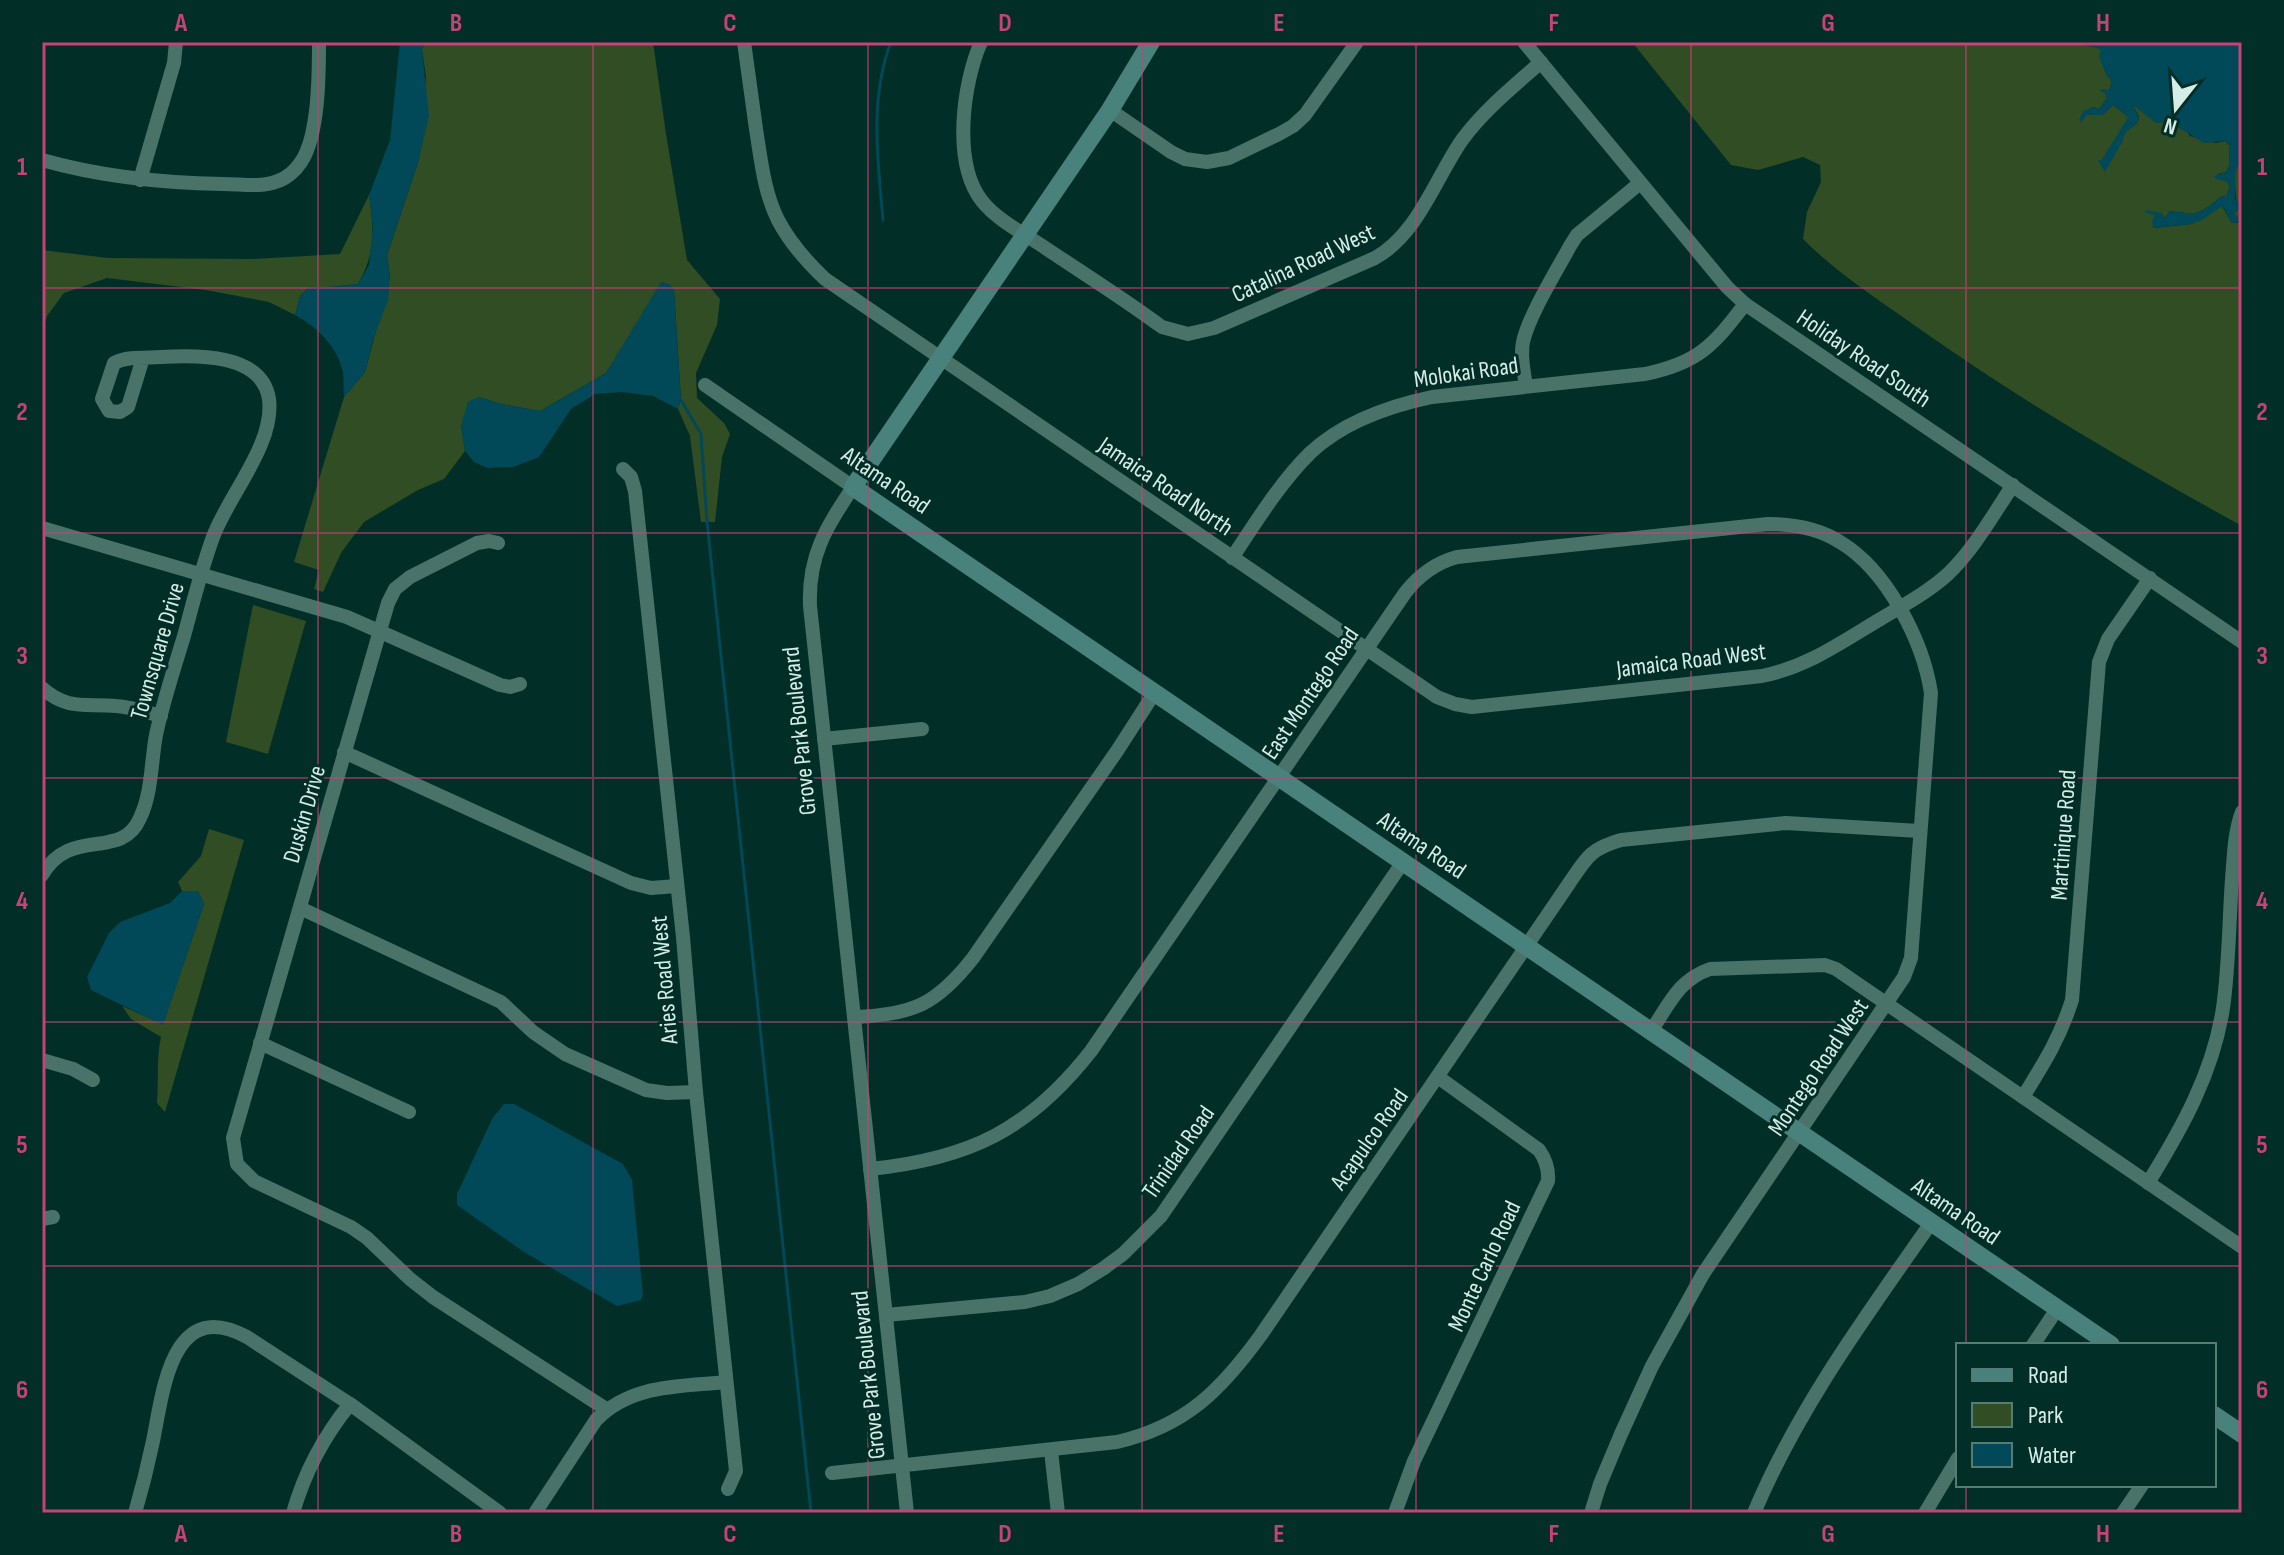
<svg xmlns="http://www.w3.org/2000/svg" width="2284" height="1555" font-family="'Sofia Sans Condensed',sans-serif">
	<rect width="100%" height="100%" fill="#012f27"/>
	<g fill="#314d23">
		<path d="M425,42H653L666,134L687,260L720,299L717,325L696,373L697,398L724,423L730,434L722,457L715,522H701L690,436L678,409L681,400L674,290L662,282L606,373L540,411L501,404L479,397L461,425L465,451L444,479L418,490L364,522L341,553L323,592L314,589L319,570L294,562L344,397L365,372L390,278L387,255L419,159L426,77L422,50Z"/>
		<path d="M1632,42H2068L2099,48C2107,57 2103,71 2112,82L2109,90L2105,93L2107,98L2099,109L2093,107L2082,115L2080,120L2081,122L2087,114L2102,115L2113,105L2129,117L2100,163L2114,154L2122,142L2124,133L2138,122L2139,117L2133,105L2138,106L2156,123L2168,121L2186,131L2190,136L2216,143L2225,141L2229,145V166L2226,172L2218,174V179L2227,181L2230,187L2226,197L2222,196C2198,215 2200,215 2170,211L2165,218L2155,215L2154,228L2191,224L2222,206L2232,223L2242,222V526C2133,466 2026,404 1924,332C1882,302 1840,276 1803,239L1807,212L1821,182L1820,165L1803,157L1758,170L1731,165Z"/>
		<path d="M2242,161V216L2237,217L2234,214L2239,208C2236,202 2234,180 2235,173C2235,167 2239,165 2242,161Z"/>
		<path d="M369,195C374,230 376,252 358,284L330,287H309L300,296L295,315L269,302L206,290L107,278L64,293L47,316L42,333V250L108,258L252,259L340,254Z"/>
		<path d="M253,605L306,621L268,754L226,742Z"/>
		<path d="M209,829L244,840L165,1112L157,1103C159,1081 156,1059 161,1037L131,1019L122,1006L163,1024L204,904L198,891H182L178,882L201,856Z"/>
	</g>
	<g fill="#014858">
		<path d="M400,42H425L422,50L429,116L419,159L387,255L390,278L388,300L373,340L365,372L344,397C343,389 344,380 343,372C337,346 317,327 295,315L300,296L309,287H330L358,284L369,265L373,227L369,195L390,140Z"/>
		<path d="M2068,42H2242V161C2231,171 2237,185 2235,198L2239,204V208L2234,214L2237,217L2242,216V222L2232,223L2225,210L2222,206L2202,220L2191,224L2153,228L2152,221L2155,215L2146,213L2145,210L2162,213L2165,218L2170,211C2200,215 2198,215 2222,196L2226,197L2230,187L2227,181L2217,179L2214,176L2226,172L2229,166V144L2225,141L2204,143L2168,121L2156,123L2133,105L2139,118L2138,122L2125,133L2122,142L2105,172L2098,160H2102C2110,145 2120,131 2128,117L2113,105L2102,115H2087L2081,122L2079,120L2083,111L2093,107L2099,109L2107,98L2105,93L2100,91L2101,89L2109,90L2112,82L2106,75L2099,56L2101,51L2098,48Z"/>
		<path d="M661,282L669,284L674,289L681,400L678,409L653,396L622,392L595,394L571,409L539,457L513,467L487,468L474,462L465,451L461,425L468,402L479,397L501,404L540,411L606,373Z"/>
		<path d="M182,891H198L204,904L163,1025L91,990L87,977L109,933L120,922L170,903Z"/>
		<path d="M504,1104H514L623,1164L632,1180L643,1295L641,1300L617,1306L524,1252L457,1205V1194L492,1119Z"/>
	</g>
	<g fill="none" stroke-linecap="round" stroke-linejoin="round">
		<g stroke="#014858" stroke-width="3">
			<path d="M883,220C878,161 869,99 891,42"/>
			<path d="M681,400L701,434L707,522L811,1513"/>
		</g>
		<g stroke="#497369" stroke-width="14">
			<path d="M744,42C748,71 752,100 756,129C761,160 764,192 778,220C790,243 806,261 825,279L1437,697L1455,704L1472,707L1762,676C1806,667 1839,644 1877,621C1902,606 1927,593 1948,574C1974,549 1993,515 2013,485"/>
			<path d="M981,42C963,83 952,163 982,201C996,219 1021,232 1041,245C1081,272 1123,298 1162,327L1188,334L1214,328L1375,258C1418,234 1435,179 1462,140C1484,110 1513,87 1541,62"/>
			<path d="M1524,42L1727,287L1745,304L2242,642"/>
			<path d="M1110,110L1171,152L1185,159L1207,162L1229,158L1279,134L1293,126L1305,115L1357,42"/>
			<path d="M42,160C102,177 161,183 223,184C241,184 262,188 278,181C287,178 296,170 301,162C319,136 319,73 319,42"/>
			<path d="M140,180L174,63L176,42"/>
			<path d="M705,385L853,487C826,528 808,555 810,606L907,1513"/>
			<path d="M1526,386C1524,372 1520,357 1523,342C1529,315 1556,272 1570,246L1577,235L1640,183"/>
			<path d="M623,469L631,477L635,491L683,937L696,1092L736,1471L728,1489"/>
			<path d="M42,528L347,617L500,685L510,687L520,684"/>
			<path d="M498,543L489,541L477,543L410,577L395,589L388,603L233,1138L237,1164L254,1181L351,1227L367,1238L410,1279L433,1297L606,1409"/>
			<path d="M1232,558C1256,522 1279,484 1310,453C1343,422 1389,406 1432,397L1645,374C1698,363 1713,346 1745,304"/>
			<path d="M42,688C68,711 86,703 116,706C131,707 146,712 161,716"/>
			<path d="M824,739L922,729"/>
			<path d="M344,752L631,883L651,888L677,886"/>
			<path d="M42,875C71,825 121,862 140,818C152,793 151,762 156,735C163,702 174,669 184,636C193,603 201,570 213,537C228,496 275,444 269,399C262,353 196,355 161,357C146,358 128,356 114,363L102,399L109,411L120,412L128,407L143,358"/>
			<path d="M300,908L501,1002L533,1032L565,1054L646,1090L667,1093L696,1092"/>
			<path d="M855,1017C913,1015 937,1004 973,958L1117,751L1155,692"/>
			<path d="M1651,1031C1669,1005 1678,980 1710,969L1825,965L1836,969L1887,1004L2242,1247"/>
			<path d="M260,1043L409,1112"/>
			<path d="M42,1060L73,1069L93,1080"/>
			<path d="M2023,1097C2044,1063 2060,1038 2072,1000L2099,662L2108,639L2150,578"/>
			<path d="M870,1169C969,1159 1029,1130 1091,1051L1405,593C1419,575 1435,563 1457,557L1768,524C1794,524 1818,528 1840,542C1887,570 1923,641 1931,693L1911,958L1904,977L1703,1274L1652,1366L1621,1434L1600,1484L1591,1513"/>
			<path d="M2148,1183C2182,1128 2213,1073 2223,1008C2229,966 2229,922 2232,879C2234,856 2234,833 2242,812"/>
			<path d="M42,1219L53,1217"/>
			<path d="M886,1315L1025,1302L1050,1296L1078,1284L1104,1268L1123,1254L1161,1216L1403,862"/>
			<path d="M2033,1345L2057,1309"/>
			<path d="M1051,1451L1058,1513"/>
			<path d="M832,1473L1117,1442C1186,1426 1221,1390 1261,1335L1568,885C1586,859 1589,849 1621,840L1786,823L1919,831"/>
			<path d="M135,1513C142,1489 148,1465 153,1441C163,1392 171,1296 247,1337L350,1404L500,1513"/>
			<path d="M293,1513C304,1474 324,1436 350,1404"/>
			<path d="M535,1513L596,1420C631,1384 679,1387 726,1382"/>
			<path d="M1395,1513L1414,1461L1548,1181C1549,1169 1546,1160 1539,1150L1438,1077"/>
			<path d="M1754,1513C1798,1408 1866,1316 1931,1223"/>
			<path d="M1925,1513L1958,1458"/>
			<path d="M2123,1513L2142,1485"/>
		</g>
		<g stroke="#49827c" stroke-width="18">
			<path d="M1151,42L1110,110L853,487L2111,1345"/>
			<path d="M2214,1415L2242,1434"/>
		</g>
	</g>
	<path fill="none" stroke="#c64277" stroke-width="2" stroke-opacity="0.55" d="M318,42V1513M593,42V1513M868,42V1513M1142,42V1513M1416,42V1513M1691,42V1513M1966,42V1345M42,288H2242M42,533H2242M42,778H2242M42,1022H2242M42,1266H2242M1966,1485V1513"/>
	<g text-anchor="middle" stroke-width="6" stroke-linejoin="round" paint-order="stroke">
		<g font-size="24" fill="#d6ece6" stroke="#012f27">
			<text transform="translate(1303 263) rotate(-25)" y="8">Catalina Road West</text>
			<text transform="translate(1864 358) rotate(34)" y="8">Holiday Road South</text>
			<text transform="translate(1466 372) rotate(-8)" y="8">Molokai Road</text>
			<text transform="translate(886 480) rotate(34)" y="8">Altama Road</text>
			<text transform="translate(1166 486) rotate(34)" y="8">Jamaica Road North</text>
			<text transform="translate(157 651) rotate(-74)" y="8">Townsquare Drive</text>
			<text transform="translate(1691 660) rotate(-7)" y="8">Jamaica Road West</text>
			<text transform="translate(1310 693) rotate(-56)" y="8">East Montego Road</text>
			<text transform="translate(799 731) rotate(-96)" y="8">Grove Park Boulevard</text>
			<text transform="translate(304 814) rotate(-74)" y="8">Duskin Drive</text>
			<text transform="translate(2063 835) rotate(-86)" y="8">Martinique Road</text>
			<text transform="translate(1422 845) rotate(34)" y="8">Altama Road</text>
			<text transform="translate(664 980) rotate(-95)" y="8">Aries Road West</text>
			<text transform="translate(1818 1067) rotate(-56)" y="8">Montego Road West</text>
			<text transform="translate(1369 1139) rotate(-55)" y="8">Acapulco Road</text>
			<text transform="translate(1178 1152) rotate(-55)" y="8">Trinidad Road</text>
			<text transform="translate(1956 1211) rotate(34)" y="8">Altama Road</text>
			<text transform="translate(1484 1266) rotate(-65)" y="8">Monte Carlo Road</text>
			<text transform="translate(868 1375) rotate(-96)" y="8">Grove Park Boulevard</text>
		</g>
	</g>
	<rect width="2284" height="1555" fill="none" stroke="#012f27" stroke-width="88"/>
	<rect x="1956" y="1343" width="260" height="144" fill="#012f27" stroke="#567b73" stroke-width="2"/>
	<rect x="1972" y="1369" width="40" height="12" fill="#49827c" stroke="#567b73" stroke-width="2"/>
	<text x="2028" y="1383" font-size="24" fill="#d6ece6">Road</text>
	<rect x="1972" y="1403" width="40" height="24" fill="#314d23" stroke="#567b73" stroke-width="2"/>
	<text x="2028" y="1423" font-size="24" fill="#d6ece6">Park</text>
	<rect x="1972" y="1443" width="40" height="24" fill="#014858" stroke="#567b73" stroke-width="2"/>
	<text x="2028" y="1463" font-size="24" fill="#d6ece6">Water</text>
	<g transform="translate(2176 108) rotate(197)" stroke="#012f27" stroke-width="6" paint-order="stroke">
	<path d="M0-6L14 30L0 20L-14 30Z" fill="#d6ece6"/>
	<text y="-12" font-size="22" font-weight="bold" text-anchor="middle" fill="#d6ece6">N</text>
	</g>
	<rect x="44" y="44" width="2196" height="1467" fill="none" stroke="#c64277" stroke-width="3"/>
	<g font-size="26" text-anchor="middle" font-weight="bold" fill="#c64277">
		<text x="181" y="31">A</text>
		<text x="456" y="31">B</text>
		<text x="730" y="31">C</text>
		<text x="1005" y="31">D</text>
		<text x="1279" y="31">E</text>
		<text x="1554" y="31">F</text>
		<text x="1828" y="31">G</text>
		<text x="2103" y="31">H</text>
		<text x="22" y="175">1</text>
		<text x="2262" y="175">1</text>
		<text x="22" y="420">2</text>
		<text x="2262" y="420">2</text>
		<text x="22" y="664">3</text>
		<text x="2262" y="664">3</text>
		<text x="22" y="909">4</text>
		<text x="2262" y="909">4</text>
		<text x="22" y="1153">5</text>
		<text x="2262" y="1153">5</text>
		<text x="22" y="1398">6</text>
		<text x="2262" y="1398">6</text>
		<text x="181" y="1542">A</text>
		<text x="456" y="1542">B</text>
		<text x="730" y="1542">C</text>
		<text x="1005" y="1542">D</text>
		<text x="1279" y="1542">E</text>
		<text x="1554" y="1542">F</text>
		<text x="1828" y="1542">G</text>
		<text x="2103" y="1542">H</text>
	</g>
</svg>
